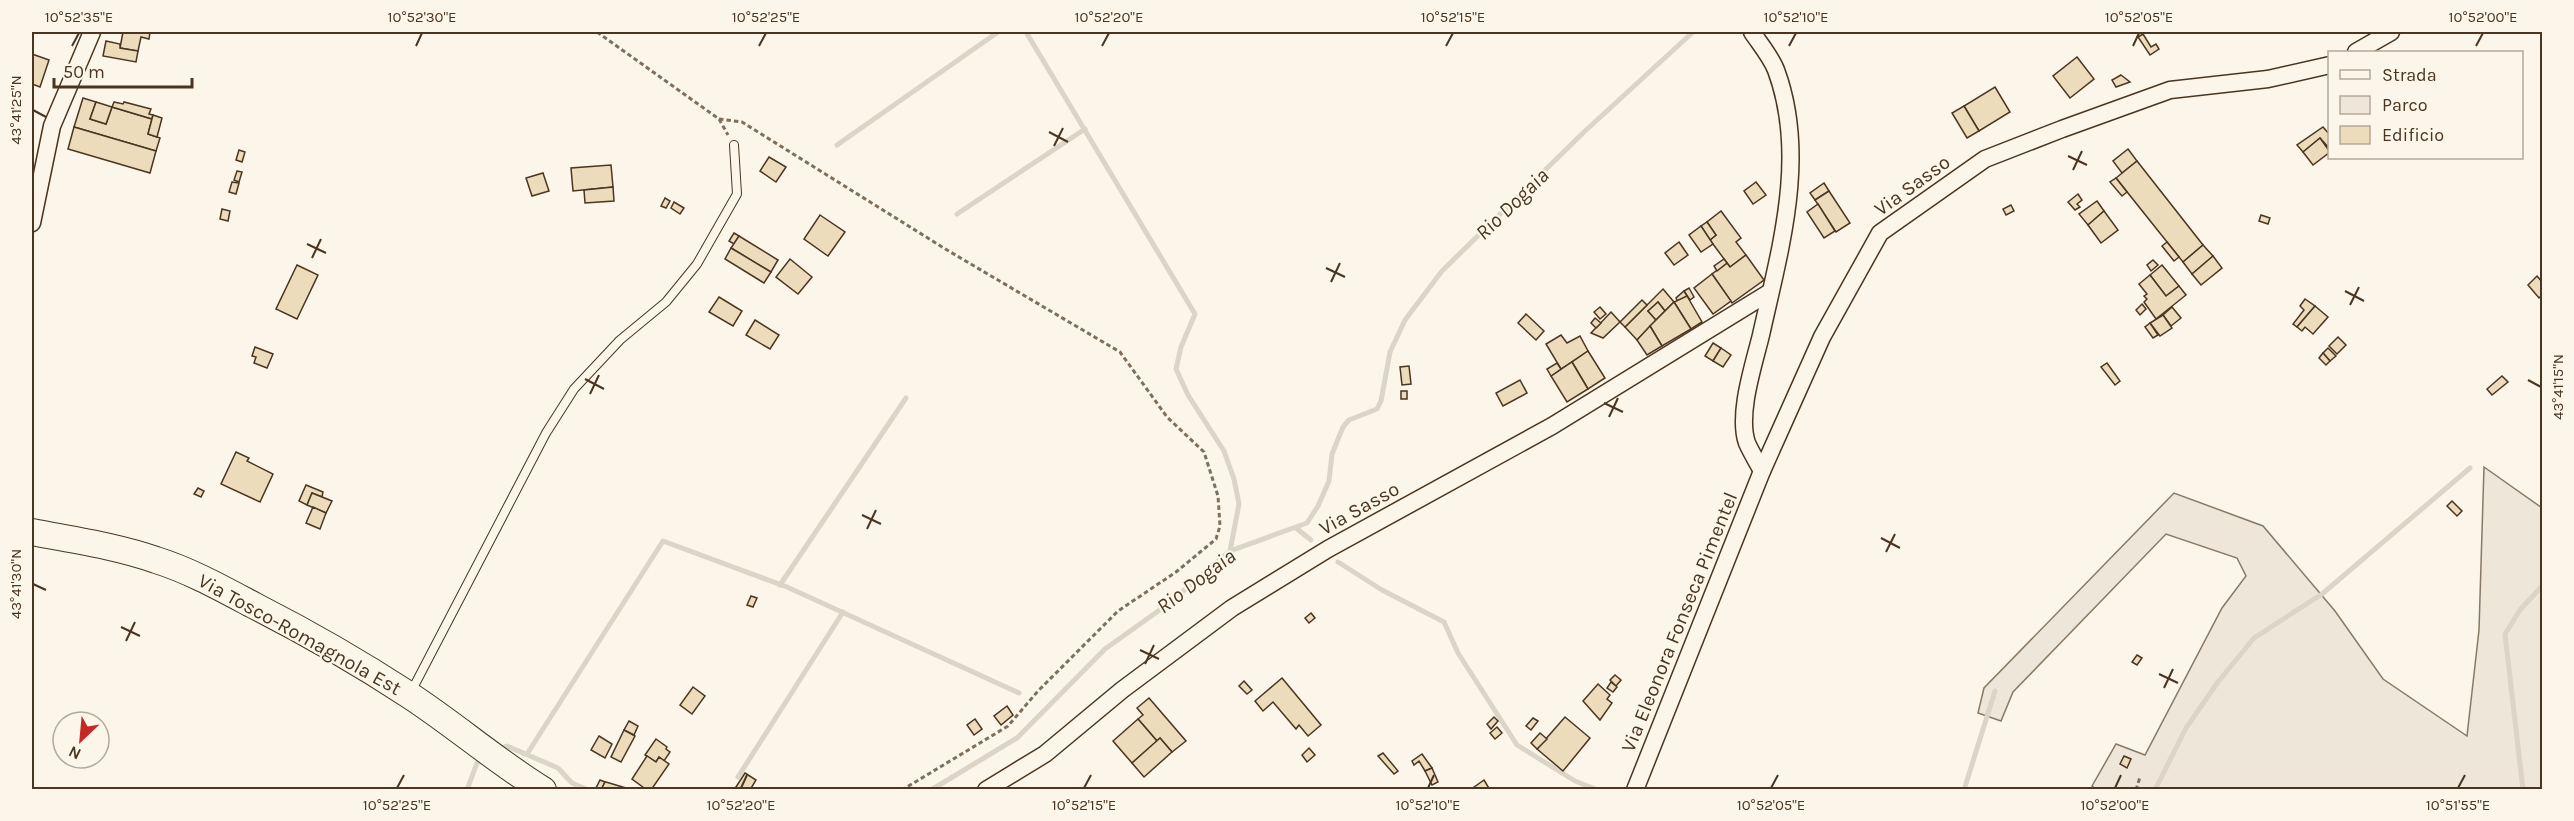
<svg xmlns="http://www.w3.org/2000/svg" width="2574" height="821" font-family="Karla,sans-serif">
	<rect width="100%" height="100%" fill="#fbf6e9"/>
	<path fill="#ede6d9" stroke="#887966" stroke-width="1.5" d="M2484,467L2542,508V789L2097,790L2092,786L2116,744L2145,755L2222,608L2246,576L2237,558L2166,534L2013,692L2001,721L1978,713L1984,688L2174,493L2263,526L2335,611L2383,679L2467,736L2479,630Z"/>
	<g fill="none" stroke-linecap="round" stroke-linejoin="round">
		<g stroke="#dcd4c6" stroke-width="5">
			<path d="M1026,32L1195,314L1181,347L1176,369L1188,395L1224,451L1234,479L1239,504L1230,551"/>
			<path d="M837,145L998,32"/>
			<path d="M957,214L1085,129"/>
			<path d="M1296,528L1311,540"/>
			<path d="M1338,562L1382,590L1444,622L1458,653L1517,745L1575,781L1598,790"/>
			<path d="M780,585L906,398"/>
			<path d="M496,750L507,746L558,768L572,783L586,789"/>
			<path d="M527,754L663,541L787,587L1019,693"/>
			<path d="M738,777L843,612"/>
			<path d="M467,790L477,763L484,758"/>
			<path d="M931,790L1017,738L1105,649L1168,604L1230,551L1307,523L1318,506L1329,481L1332,454L1343,427L1349,420L1377,409L1381,401L1390,352L1405,320L1442,271L1584,132L1693,32"/>
			<path d="M1964,790L1995,691"/>
			<path d="M2155,790L2186,728L2218,682L2254,638L2322,594L2470,468"/>
			<path d="M2523,790L2505,634L2520,610L2542,586"/>
		</g>
	</g>
	<g fill="#ecdcbc" stroke="#4a3520" stroke-width="1.5">
		<path d="M123,32H150L149,39L141,37L138,51L120,48Z"/>
		<path d="M2143,34L2151,47L2156,44L2159,49L2150,55L2138,37Z"/>
		<path d="M106,41L120,44V48L138,51L136,62L103,56Z"/>
		<path d="M32,54L49,60L40,87L32,84Z"/>
		<path d="M2077,57L2094,79L2070,98L2053,76Z"/>
		<path d="M2121,75L2130,82L2116,87L2112,80Z"/>
		<path d="M1995,87L2010,112L1979,131L1964,106Z"/>
		<path d="M83,98L96,102L90,119L106,124L112,107L152,119L148,134L160,138L156,151L74,127Z"/>
		<path d="M96,102L112,107L106,124L90,119Z"/>
		<path d="M114,102L123,104L124,102L151,109L149,114L153,115L152,119L112,107Z"/>
		<path d="M1964,106L1979,131L1967,138L1952,113Z"/>
		<path d="M153,115L162,118L157,137L148,134Z"/>
		<path d="M74,127L156,151L150,173L68,149Z"/>
		<path d="M2323,127L2330,135V149L2320,138L2303,152L2297,145Z"/>
		<path d="M2320,138L2330,152L2313,165L2303,152Z"/>
		<path d="M2128,149L2137,161L2122,173L2113,161Z"/>
		<path d="M239,150L245,152L242,162L236,160Z"/>
		<path d="M769,157L786,167L776,182L760,171Z"/>
		<path d="M2137,161L2203,245L2183,262L2116,178Z"/>
		<path d="M611,165L613,187L573,191L571,168Z"/>
		<path d="M237,171L242,172L239,182L234,180Z"/>
		<path d="M543,173L549,191L532,196L526,178Z"/>
		<path d="M2116,178L2127,192L2122,196L2110,182Z"/>
		<path d="M232,182L239,183L236,194L229,192Z"/>
		<path d="M1756,182L1766,195L1753,204L1744,191Z"/>
		<path d="M1824,183L1829,191L1815,200L1810,193Z"/>
		<path d="M613,187L614,201L585,203L584,190Z"/>
		<path d="M1829,191L1850,223L1836,232L1815,200Z"/>
		<path d="M2078,194L2082,200L2077,204L2080,207L2075,210L2068,202Z"/>
		<path d="M665,198L670,201L666,208L661,206Z"/>
		<path d="M2097,201L2104,211L2088,225L2079,214Z"/>
		<path d="M674,202L684,208L680,214L671,208Z"/>
		<path d="M1818,204L1835,231L1824,238L1807,212Z"/>
		<path d="M2011,205L2014,211L2006,215L2003,209Z"/>
		<path d="M222,209L230,211L228,221L220,219Z"/>
		<path d="M1721,211L1741,238L1736,242L1746,255L1730,267L1710,240L1716,235L1707,222Z"/>
		<path d="M2104,211L2118,230L2101,243L2088,225Z"/>
		<path d="M820,215L845,232L828,256L804,239Z"/>
		<path d="M2261,215L2270,218L2268,224L2259,221Z"/>
		<path d="M1707,222L1716,235L1710,240L1701,226Z"/>
		<path d="M1701,226L1713,244L1701,252L1689,235Z"/>
		<path d="M734,233L739,236L734,244L729,241Z"/>
		<path d="M739,236L778,260L771,272L731,248Z"/>
		<path d="M1679,242L1688,255L1674,265L1665,253Z"/>
		<path d="M2167,242L2179,257L2174,261L2162,246Z"/>
		<path d="M2203,245L2213,256L2192,274L2183,262Z"/>
		<path d="M731,248L771,272L764,283L725,259Z"/>
		<path d="M1746,255L1764,280L1732,303L1712,274L1727,263L1730,267Z"/>
		<path d="M2213,256L2222,268L2201,285L2192,274Z"/>
		<path d="M790,259L812,277L798,294L776,277Z"/>
		<path d="M1724,259L1727,263L1717,271L1714,266Z"/>
		<path d="M2153,260L2158,265L2151,271L2147,265Z"/>
		<path d="M297,265L318,275L297,319L276,309Z"/>
		<path d="M2162,265L2179,286L2166,296L2150,275Z"/>
		<path d="M1712,274L1731,301L1713,314L1694,288Z"/>
		<path d="M2150,275L2166,296L2179,286L2186,295L2156,319L2144,302L2147,299L2144,296L2147,294L2139,284Z"/>
		<path d="M2537,276L2542,282V295L2539,298L2528,285Z"/>
		<path d="M1689,288L1694,297L1690,300L1684,291Z"/>
		<path d="M1663,289L1674,302L1665,311L1658,302L1648,311L1656,320L1637,340L1625,327Z"/>
		<path d="M1684,291L1687,296L1678,302L1676,298Z"/>
		<path d="M1687,296L1702,322L1691,329L1674,302Z"/>
		<path d="M719,297L742,311L733,326L709,312Z"/>
		<path d="M2305,299L2315,306L2297,327L2293,324L2304,310L2300,306Z"/>
		<path d="M1642,300L1647,305L1625,327L1620,322Z"/>
		<path d="M1658,302L1665,311L1656,320L1648,311Z"/>
		<path d="M1674,302L1691,329L1662,346L1650,326Z"/>
		<path d="M2142,304L2146,309L2140,315L2136,310Z"/>
		<path d="M2315,306L2328,317L2313,334L2305,327L2302,331L2297,327Z"/>
		<path d="M1600,307L1606,314L1600,319L1594,312Z"/>
		<path d="M2172,307L2181,318L2171,326L2163,315Z"/>
		<path d="M1611,312L1620,322L1603,338L1591,333Z"/>
		<path d="M1526,314L1544,331L1536,340L1518,323Z"/>
		<path d="M2163,315L2172,328L2160,336L2150,323Z"/>
		<path d="M1595,318L1601,323L1596,328L1591,323Z"/>
		<path d="M755,320L779,335L770,349L746,335Z"/>
		<path d="M2150,323L2158,335L2153,338L2145,327Z"/>
		<path d="M1650,326L1662,346L1647,355L1637,340Z"/>
		<path d="M1561,335L1567,343L1580,336L1588,351L1561,369L1546,344Z"/>
		<path d="M2338,337L2346,345L2337,354L2329,346Z"/>
		<path d="M1713,343L1721,348L1713,361L1705,356Z"/>
		<path d="M255,347L273,354L267,368L254,363L256,357L252,356Z"/>
		<path d="M1721,348L1731,355L1723,367L1713,361Z"/>
		<path d="M2328,348L2336,356L2330,361L2323,353Z"/>
		<path d="M1588,351L1605,378L1588,389L1572,362Z"/>
		<path d="M2323,353L2330,361L2326,365L2319,358Z"/>
		<path d="M1572,362L1588,389L1567,402L1551,376Z"/>
		<path d="M1557,363L1561,369L1551,376L1547,369Z"/>
		<path d="M2107,363L2120,381L2115,385L2101,367Z"/>
		<path d="M1409,366L1411,384L1402,385L1400,367Z"/>
		<path d="M2502,376L2508,382L2492,395L2487,389Z"/>
		<path d="M1520,380L1527,393L1503,406L1496,393Z"/>
		<rect x="1401" y="391" width="6" height="8"/>
		<path d="M236,452L249,458L247,461L273,474L260,502L221,484Z"/>
		<path d="M306,485L323,492L322,497L312,493L307,505L299,501Z"/>
		<path d="M198,488L204,491L201,497L194,494Z"/>
		<path d="M312,493L332,501L326,513L307,505Z"/>
		<path d="M2452,501L2462,511L2457,516L2447,506Z"/>
		<path d="M313,507L326,513L320,529L306,523Z"/>
		<path d="M751,596L757,598L753,607L747,605Z"/>
		<path d="M1311,613L1315,618L1309,623L1305,618Z"/>
		<path d="M2137,655L2142,658L2137,665L2132,662Z"/>
		<path d="M1615,675L1621,680L1616,686L1610,680Z"/>
		<path d="M1282,678L1321,725L1308,736L1299,725L1296,729L1273,702L1263,711L1255,701Z"/>
		<path d="M1244,681L1252,690L1247,694L1239,686Z"/>
		<path d="M1611,682L1617,687L1613,692L1607,688Z"/>
		<path d="M1598,684L1610,695L1607,699L1612,703L1600,720L1583,701Z"/>
		<path d="M693,687L705,696L692,714L680,705Z"/>
		<path d="M1149,698L1186,741L1172,752L1160,738L1157,741L1138,719L1143,715L1137,708Z"/>
		<path d="M1007,706L1013,715L1001,725L994,716Z"/>
		<path d="M1494,717L1498,721L1491,729L1487,724Z"/>
		<path d="M1565,717L1590,738L1563,771L1537,749Z"/>
		<path d="M1533,718L1538,721L1531,730L1526,726Z"/>
		<path d="M975,719L982,729L974,735L967,725Z"/>
		<path d="M1138,719L1157,741L1132,763L1113,741Z"/>
		<path d="M629,721L638,726L634,735L624,730Z"/>
		<path d="M1497,727L1502,733L1495,739L1490,733Z"/>
		<path d="M624,730L635,736L621,762L611,757Z"/>
		<path d="M1540,733L1547,739L1537,749L1531,743Z"/>
		<path d="M599,736L612,744L605,758L591,750Z"/>
		<path d="M1160,738L1172,752L1144,777L1132,763Z"/>
		<path d="M656,739L667,747L666,749L670,752L664,761L659,757L656,762L645,755Z"/>
		<path d="M1309,748L1315,755L1307,762L1302,755Z"/>
		<path d="M1383,753L1398,771L1394,774L1378,756Z"/>
		<path d="M1422,754L1432,768L1425,771L1419,761L1414,765L1412,761Z"/>
		<path d="M647,756L656,762L659,757L669,764L651,790H647L632,779Z"/>
		<path d="M2124,756L2131,759L2127,768L2120,764Z"/>
		<path d="M1432,768L1438,782L1432,785L1425,771Z"/>
		<path d="M745,773L756,780L750,790H739L736,787Z"/>
		<path d="M600,780L605,782L601,790H595Z"/>
		<path d="M1484,780L1490,790H1470Z"/>
		<path d="M605,782H606L626,788L601,790Z"/>
	</g>
	<g fill="none" stroke-linecap="round" stroke-linejoin="round">
		<g stroke="#4a3520" stroke-width="10">
			<path id="lane" d="M411,692L546,433L574,389L620,340L666,302L697,264L737,194L734,145"/>
		</g>
		<g stroke="#4a3520" stroke-width="19">
			<g id="street">
				<path d="M1752,32C1760,44 1771,57 1776,70C1808,156 1780,249 1761,335C1754,364 1737,414 1747,443C1751,452 1757,462 1762,471"/>
				<path d="M2356,52L2391,32"/>
				<path d="M32,223L52,126L92,32"/>
				<path d="M986,790L1045,754L1122,690L1232,608L1328,549L1552,426L1770,292"/>
				<path d="M1635,790L1762,471L1822,337L1880,233L1985,159L2062,129L2170,90L2268,79L2330,65"/>
			</g>
		</g>
		<g stroke="#4a3520" stroke-width="28">
			<path id="primary" d="M32,532C73,540 116,546 156,560C191,571 223,589 255,606C308,633 360,663 409,695C455,725 496,761 543,790"/>
		</g>
		<g stroke="#7f6f5c" stroke-width="3" stroke-dasharray="4.5 3" stroke-linecap="butt">
			<path d="M597,32L719,119L728,135"/>
			<path d="M719,119L742,122L947,250L1120,352L1167,417L1204,452L1218,496L1220,526L1216,539L1176,572L1118,611L1038,691L1008,726L902,790"/>
			<path d="M2136,790L2140,777"/>
		</g>
		<use href="#lane" stroke="#fbf6e9" stroke-width="8"/>
		<use href="#street" stroke="#fbf6e9" stroke-width="16"/>
		<use href="#primary" stroke="#fbf6e9" stroke-width="26"/>
	</g>
	<path fill="none" stroke="#4a3520" stroke-width="2" d="M72,46L79,33M416,46L422,33M759,46L766,33M1102,46L1109,33M1446,46L1453,33M1789,46L1796,33M2133,46L2139,33M2476,46L2483,33M33,110L46,117M1049,132L1068,142M1054,146L1063,128M2068,156L2087,165M2073,170L2082,151M307,244L326,253M312,258L321,239M1326,268L1345,277M1331,282L1340,263M2345,291L2364,301M2350,305L2359,287M585,379L604,389M2528,380L2541,387M590,394L599,375M1604,403L1623,412M1609,417L1618,398M862,515L881,524M867,529L876,510M1881,538L1900,548M1886,552L1895,534M33,584L46,590M121,627L140,636M126,641L135,622M1140,650L1159,659M1145,664L1154,645M2159,674L2178,683M2164,688L2173,669M397,788L404,775M741,788L747,775M1084,788L1091,775M1428,788L1434,775M1771,788L1778,775M2115,788L2121,775M2458,788L2465,775"/>
	<g text-anchor="middle" stroke-width="4.5" stroke-linejoin="round" paint-order="stroke">
		<g font-size="20" fill="#4a3520" stroke="#fbf6e9">
			<text transform="translate(1912 185) rotate(-36)" y="7">Via Sasso</text>
			<text transform="translate(1359 508) rotate(-29)" y="7">Via Sasso</text>
			<text transform="translate(1679 622) rotate(-68)" y="7">Via Eleonora Fonseca Pimentel</text>
			<text transform="translate(300 634) rotate(29)" y="7">Via Tosco-Romagnola Est</text>
		</g>
		<g font-size="21" font-style="italic" fill="#4a3520" stroke="#fbf6e9">
			<text transform="translate(1512 204) rotate(-44)" y="7">Rio Dogaia</text>
			<text transform="translate(1196 581) rotate(-37)" y="7">Rio Dogaia</text>
		</g>
	</g>
	<rect width="2574" height="821" fill="none" stroke="#fbf6e9" stroke-width="66"/>
	<rect x="2328" y="51" width="195" height="108" fill="#fbf6e9" stroke="#b4a999" stroke-width="1.5"/>
	<rect x="2340" y="70" width="30" height="9" fill="#fbf6e9" stroke="#b4a999" stroke-width="1.5"/>
	<text x="2382" y="81" font-size="18" fill="#4a3520">Strada</text>
	<rect x="2340" y="96" width="30" height="18" fill="#ede6d9" stroke="#b4a999" stroke-width="1.5"/>
	<text x="2382" y="111" font-size="18" fill="#4a3520">Parco</text>
	<rect x="2340" y="126" width="30" height="18" fill="#ecdcbc" stroke="#b4a999" stroke-width="1.5"/>
	<text x="2382" y="141" font-size="18" fill="#4a3520">Edificio</text>
	<g transform="translate(81 740) rotate(206)"><circle r="28" fill="#fbf6e9" stroke="#b4a999" stroke-width="1.5"/>
	<path d="M0-4.5L10 22L0 15L-10 22Z" fill="#c62828"/>
	<text y="-9" font-size="16" font-weight="bold" text-anchor="middle" fill="#4a3520">N</text>
	</g>
	<path d="M54 78v9h138v-9" fill="none" stroke="#4a3520" stroke-width="3"/>
	<text x="63" y="78" font-size="18" fill="#4a3520" stroke="#fbf6e9" stroke-width="4.5" paint-order="stroke">50 m</text>
	<rect x="33" y="33" width="2508" height="755" fill="none" stroke="#4a3520" stroke-width="2"/>
	<g font-size="15" text-anchor="middle" fill="#4a3520">
		<text x="79" y="22">10°52'35"E</text>
		<text x="422" y="22">10°52'30"E</text>
		<text x="766" y="22">10°52'25"E</text>
		<text x="1109" y="22">10°52'20"E</text>
		<text x="1453" y="22">10°52'15"E</text>
		<text x="1796" y="22">10°52'10"E</text>
		<text x="2139" y="22">10°52'05"E</text>
		<text x="2483" y="22">10°52'00"E</text>
		<text transform="translate(16 110) rotate(-90)" y="5">43°41'25"N</text>
		<text transform="translate(2558 387) rotate(-90)" y="5">43°41'15"N</text>
		<text transform="translate(16 584) rotate(-90)" y="5">43°41'30"N</text>
		<text x="397" y="810">10°52'25"E</text>
		<text x="741" y="810">10°52'20"E</text>
		<text x="1084" y="810">10°52'15"E</text>
		<text x="1428" y="810">10°52'10"E</text>
		<text x="1771" y="810">10°52'05"E</text>
		<text x="2115" y="810">10°52'00"E</text>
		<text x="2458" y="810">10°51'55"E</text>
	</g>
</svg>
